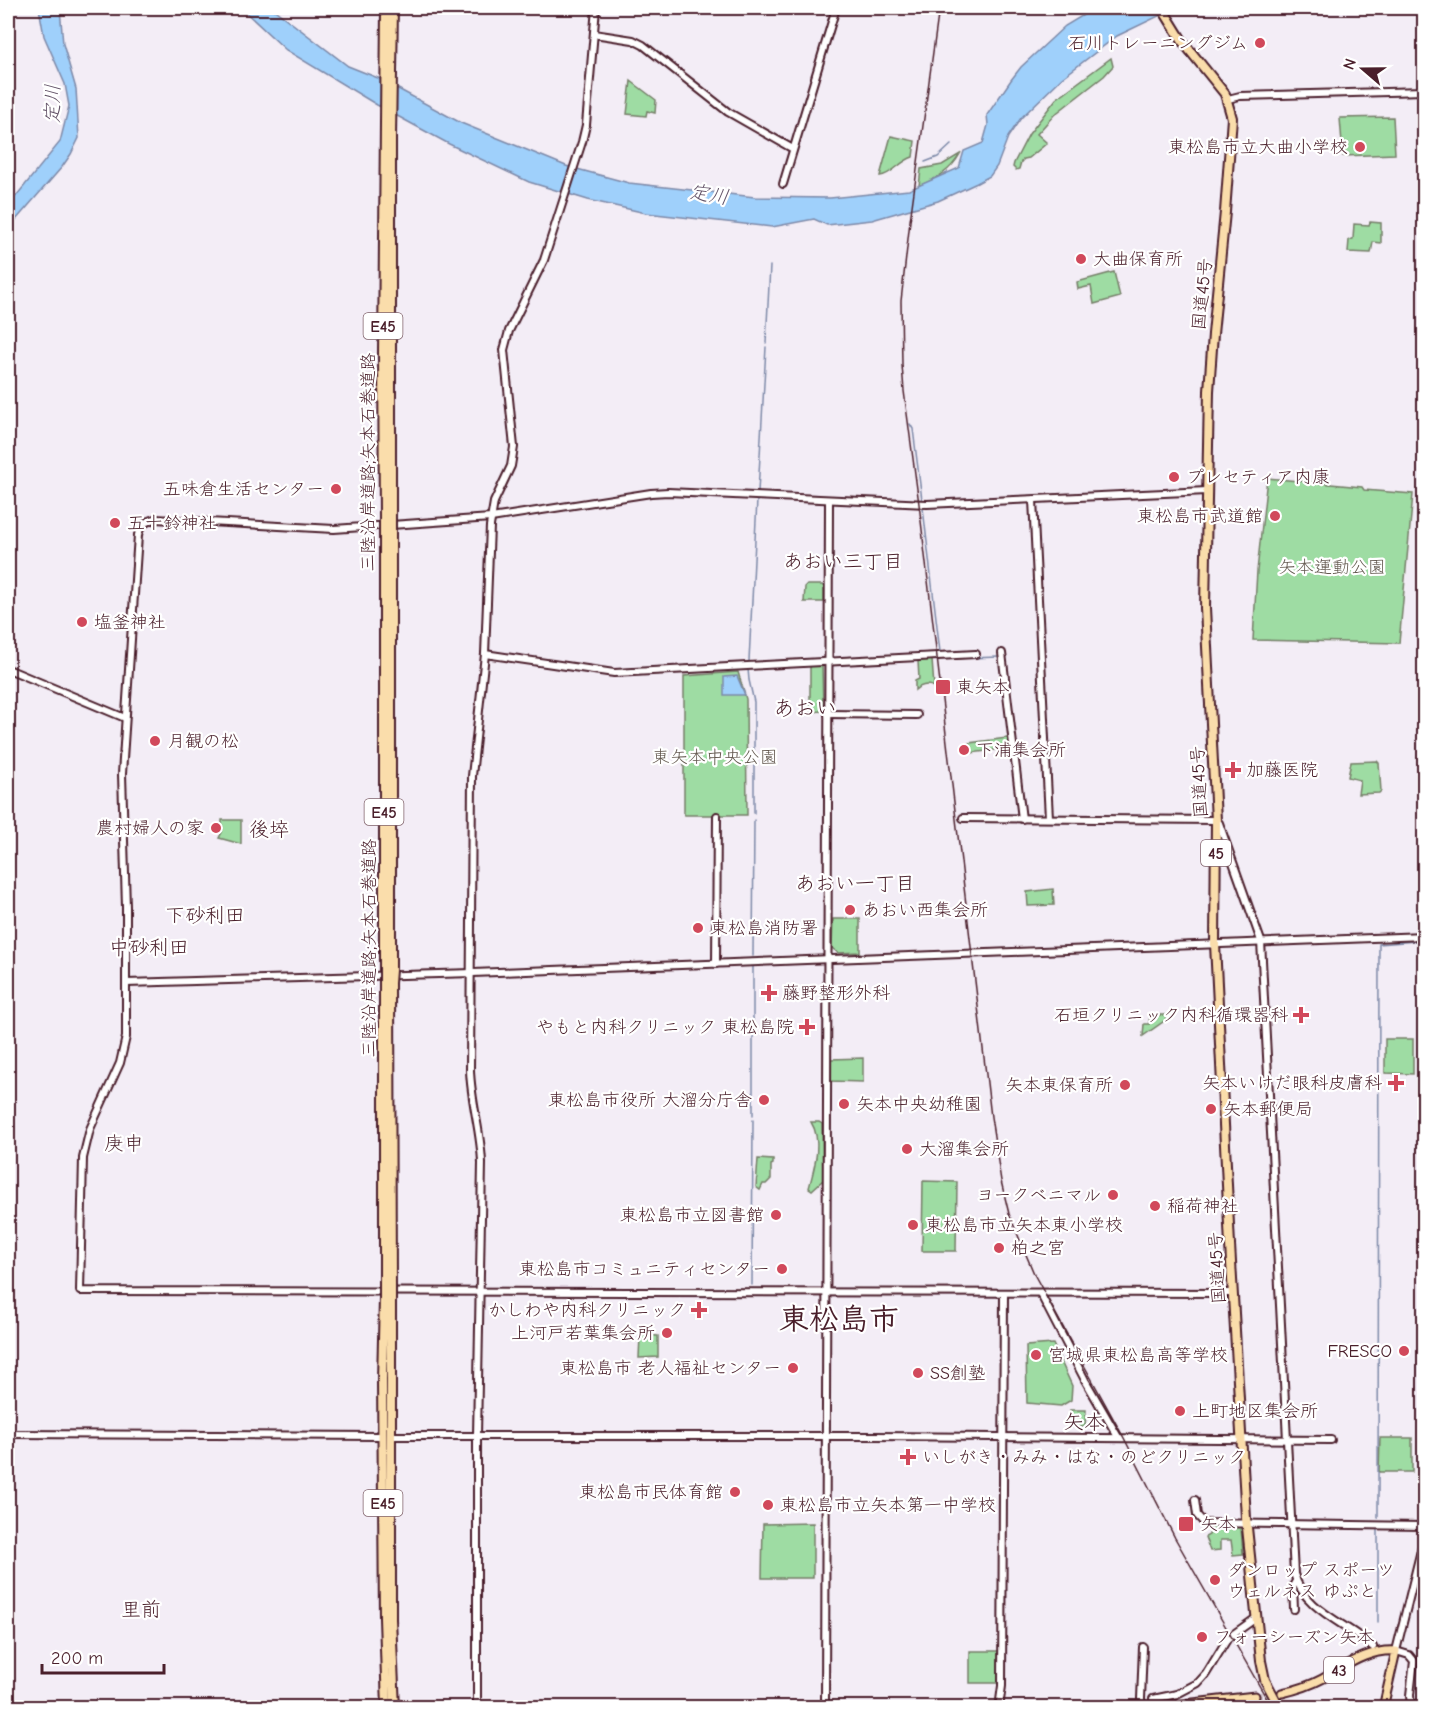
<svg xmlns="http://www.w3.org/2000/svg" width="1432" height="1715" font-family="'Comic Neue','Klee One',sans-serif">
	<rect width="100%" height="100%" fill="#f3edf6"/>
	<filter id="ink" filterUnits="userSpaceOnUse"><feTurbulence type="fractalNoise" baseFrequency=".0167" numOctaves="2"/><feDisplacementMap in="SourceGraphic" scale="12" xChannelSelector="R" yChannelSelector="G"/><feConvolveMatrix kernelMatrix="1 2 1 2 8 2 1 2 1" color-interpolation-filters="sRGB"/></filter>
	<g filter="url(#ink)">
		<g fill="#9edca3" stroke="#747e67" stroke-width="1.5">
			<path d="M1111,58L1113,66L1104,76L1054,115L1037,134L1047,143L1029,158L1024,159L1021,162L1019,169L1016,170L1013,167L1014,163L1029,134L1056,99Z"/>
			<path d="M631,81L656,100L655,113L647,111L646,116L627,114Z"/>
			<path d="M1393,117L1395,154L1343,156L1340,118Z"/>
			<path d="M891,136L915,141L913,157C900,161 892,175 880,176Z"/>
			<path d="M960,154C950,172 937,178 919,186L921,169L942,165Z"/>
			<path d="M1370,222L1381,223V243L1373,242L1371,253L1348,252L1349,240L1353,239L1354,224L1369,225Z"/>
			<path d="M1114,272L1120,297L1094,304L1091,286L1078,289L1077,282Z"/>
			<path d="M1267,478L1362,487L1364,490L1413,494L1399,643L1253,640L1257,571Z"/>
			<path d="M807,585H822L824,587V602H804L805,587Z"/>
			<path d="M932,660L934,687C927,683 919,686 915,690V681L919,679L918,661Z"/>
			<path d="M822,665L823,711L810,712V666Z"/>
			<path d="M738,672L746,699L747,815H684V676Z"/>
			<path d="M1007,738L1009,739L1010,748L971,753L969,743Z"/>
			<path d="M1377,761L1379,763L1381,791L1379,793L1358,794L1360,780L1348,777L1351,762Z"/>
			<path d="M222,820H241V844L219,838L222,832Z"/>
			<path d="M1053,889L1054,905L1028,906L1027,892Z"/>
			<path d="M833,919H860V952L838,953L832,948Z"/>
			<path d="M1150,1015H1167V1019L1143,1036L1144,1024H1149Z"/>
			<path d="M1385,1039H1413V1074L1385,1073Z"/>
			<path d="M863,1058V1082L830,1081L831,1059Z"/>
			<path d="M811,1122H819L822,1124L823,1180L812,1190L809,1188C814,1169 823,1141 811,1122Z"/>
			<path d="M758,1159L773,1160V1164L771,1165V1179L766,1184H763L760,1190L756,1187Z"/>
			<path d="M923,1181L957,1182L956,1251H922Z"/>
			<path d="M640,1335L658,1336V1357L639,1358Z"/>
			<path d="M1053,1344L1072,1386L1071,1400L1061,1406L1027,1403L1026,1346Z"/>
			<path d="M1070,1410H1086L1085,1427H1070Z"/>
			<path d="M1380,1438H1412V1472H1379Z"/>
			<path d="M813,1523V1578H762L763,1524Z"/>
			<path d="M1238,1526L1241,1528L1243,1554L1233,1555L1231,1540H1220V1550L1210,1551L1205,1537L1209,1535L1211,1527Z"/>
			<rect x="970" y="1651" width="29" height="32"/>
		</g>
		<g fill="#9fd0fb" stroke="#7d89a8" stroke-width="1.5">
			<path d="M39,8H60L63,44L76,89L79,138L71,154L62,167L8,229V206L60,142L69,106L65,84L44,36Z"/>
			<path d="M241,8H272L348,66L378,78L461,123L566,166L629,183L755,197L830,198L909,190L959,168L964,151L983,143L988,125L987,115L1011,80L1021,67L1065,26L1095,8H1168L1161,15L1117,36L1062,78L1021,118L1008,137L997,166L990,176L977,183L938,201L872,220L827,225L814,219L772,227L646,213L588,200L529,182L449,144L377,105L286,50Z"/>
			<path d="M737,676L745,695H724V677Z"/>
		</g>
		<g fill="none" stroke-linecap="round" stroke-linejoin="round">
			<g stroke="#7d89a8" stroke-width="1.5">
				<path d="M925,162L938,157L952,144"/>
				<path d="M766,343L770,266"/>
				<path d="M910,424L913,429L922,500"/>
				<path d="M758,492L766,347"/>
				<path d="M923,508L940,652"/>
				<path d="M940,659L999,657"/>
				<path d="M749,661L757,500"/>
				<path d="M748,669L749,680L754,702V813"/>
				<path d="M753,956L754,820"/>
				<path d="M753,1115V966"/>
				<path d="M752,1285L753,1120"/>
				<path d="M1378,1518L1379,944L1416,941"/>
				<path d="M1378,1530V1622"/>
			</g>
			<path stroke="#d1c4cd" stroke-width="7" stroke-dasharray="7 3.5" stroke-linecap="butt" d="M1255,1696L1282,1693"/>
			<g stroke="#4a1f2b" stroke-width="10">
				<g id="secondary">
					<path d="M594,34L633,40L643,45L728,112L793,149"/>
					<path d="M1228,99L1240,96L1424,91"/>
					<path d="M783,184L836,8"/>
					<path d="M1207,491L927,504L668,492L651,493L491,518L334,529L155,519C146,521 140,525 138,535L122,774L126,907V1037L120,1063L90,1129L83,1158L80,1291L1233,1293"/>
					<path d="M1033,500L1049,818"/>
					<path d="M1002,653L1022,819"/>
					<path d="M485,654L614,673L976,654"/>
					<path d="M8,669L125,718"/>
					<path d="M828,714L917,715"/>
					<path d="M370,815H377"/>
					<path d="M963,818L1216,820L1219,823L1261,941L1294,1574C1305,1611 1347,1623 1373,1647"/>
					<path d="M716,964L717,816"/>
					<path d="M126,983L473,973L1424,936"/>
					<path d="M1040,1293L1085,1380L1118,1437"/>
					<path d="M8,1434L379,1436"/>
					<path d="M395,1436H875L1331,1440"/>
					<path d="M1195,1500L1197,1515L1204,1523L1424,1526"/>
					<path d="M1294,1609L1293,1586L1296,1581"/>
					<path d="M1143,1647L1141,1699L1143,1708"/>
					<path d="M1153,1699L1177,1694L1198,1683L1206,1674L1228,1638L1256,1618"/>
					<path d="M477,1708V1436L482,1163C481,1132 471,1102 470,1070L472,776L485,654L490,526L494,502L511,466L514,447L504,350L509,331L544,260L582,142L586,125L596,8"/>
					<path d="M825,1708L829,500"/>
					<path d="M999,1708L1002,1686L1004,1293"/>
					<path d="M1411,1708L1410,1695L1414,1661L1409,1655L1396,1651L1424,1538"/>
				</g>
			</g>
			<g stroke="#4a1f2b" stroke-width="11">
				<g id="primary">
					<path d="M1282,1693C1296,1690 1309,1686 1322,1679C1346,1666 1367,1649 1396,1651L1383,1708"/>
					<path d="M1149,1708L1255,1696"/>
				</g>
			</g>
			<g stroke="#4a1f2b" stroke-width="12">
				<g id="highway">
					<path d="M1162,8L1183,42L1225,94L1232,118L1225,212L1213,334L1209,391L1205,608L1216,820L1215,944L1230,1245L1246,1518L1261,1661L1265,1680L1280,1708"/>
					<path d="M384,518L383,353L386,8"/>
					<path d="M391,519V137L393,8"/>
					<path d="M384,531V970"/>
					<path d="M391,970V532"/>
					<path d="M390,983L391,1285"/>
					<path d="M384,1286V982"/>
					<path d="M384,1298L382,1380L384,1618L387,1708"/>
					<path d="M391,1298V1619L395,1708"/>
				</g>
			</g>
			<use href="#secondary" stroke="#fff" stroke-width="6"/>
			<use href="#primary" stroke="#faddab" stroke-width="7"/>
			<use href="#highway" stroke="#faddab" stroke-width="8"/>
			<path stroke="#4a1f2b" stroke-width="1.5" d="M939,8L910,221L901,301L902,365L904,391L919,504L991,1117L1001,1181L1009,1214L1035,1276L1124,1438L1175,1538L1272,1708"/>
			<g stroke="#4a1f2b" stroke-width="12" stroke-linecap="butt">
				<g id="highway-bridge">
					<path d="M384,518V531"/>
					<path d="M391,519V532"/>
					<path d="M384,970V982"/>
					<path d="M390,983L391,970"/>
					<path d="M384,1286V1298"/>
					<path d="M391,1298V1285"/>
				</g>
			</g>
			<use href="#highway-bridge" stroke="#faddab" stroke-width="8"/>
		</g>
	</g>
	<g fill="#d1495b" stroke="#fff" stroke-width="2">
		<circle cx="1260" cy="43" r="6"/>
		<circle cx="1360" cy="147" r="6"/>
		<circle cx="1081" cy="259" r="6"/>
		<circle cx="1174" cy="477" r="6"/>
		<circle cx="336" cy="489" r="6"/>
		<circle cx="1275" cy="516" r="6"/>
		<circle cx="115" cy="523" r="6"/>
		<circle cx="82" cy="622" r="6"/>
		<rect x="935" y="679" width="16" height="16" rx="3"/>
		<circle cx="155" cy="741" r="6"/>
		<circle cx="964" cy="750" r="6"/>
		<path d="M1230 761h6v6h6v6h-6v6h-6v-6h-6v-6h6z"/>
		<circle cx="216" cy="828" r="6"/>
		<circle cx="850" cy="910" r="6"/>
		<circle cx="698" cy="928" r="6"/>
		<path d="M766 984h6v6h6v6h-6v6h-6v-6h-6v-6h6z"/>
		<path d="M1298 1006h6v6h6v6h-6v6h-6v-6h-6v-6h6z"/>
		<path d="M804 1018h6v6h6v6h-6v6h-6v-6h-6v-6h6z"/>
		<path d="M1393 1074h6v6h6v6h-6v6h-6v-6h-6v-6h6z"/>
		<circle cx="1125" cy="1085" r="6"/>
		<circle cx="764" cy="1100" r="6"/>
		<circle cx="844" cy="1104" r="6"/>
		<circle cx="1211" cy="1109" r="6"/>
		<circle cx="907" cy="1149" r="6"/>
		<circle cx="1113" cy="1195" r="6"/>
		<circle cx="1155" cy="1206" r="6"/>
		<circle cx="776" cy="1215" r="6"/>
		<circle cx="913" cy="1225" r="6"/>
		<circle cx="999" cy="1248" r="6"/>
		<circle cx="782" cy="1269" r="6"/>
		<path d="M696 1301h6v6h6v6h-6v6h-6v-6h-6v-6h6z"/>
		<circle cx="667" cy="1333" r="6"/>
		<circle cx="1404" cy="1351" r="6"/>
		<circle cx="1036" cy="1355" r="6"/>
		<circle cx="793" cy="1368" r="6"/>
		<circle cx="918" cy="1373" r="6"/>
		<circle cx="1180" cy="1411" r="6"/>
		<path d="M905 1448h6v6h6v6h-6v6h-6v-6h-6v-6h6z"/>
		<circle cx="735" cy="1492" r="6"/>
		<circle cx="768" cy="1505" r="6"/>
		<rect x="1178" y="1516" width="16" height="16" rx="3"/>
		<circle cx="1215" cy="1580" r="6"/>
		<circle cx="1202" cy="1637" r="6"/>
	</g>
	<g text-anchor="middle" stroke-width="4.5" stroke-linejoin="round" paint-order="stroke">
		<g fill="#fff" stroke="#80626b" stroke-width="1.5">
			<rect x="363.5" y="313" width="39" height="26" rx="4.5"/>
			<rect x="364.5" y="799" width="39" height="26" rx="4.5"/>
			<rect x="1201" y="840" width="30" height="26" rx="4.5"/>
			<rect x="363.5" y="1490" width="39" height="26" rx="4.5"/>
			<rect x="1324" y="1657" width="30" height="26" rx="4.5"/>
		</g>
		<g font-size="16" font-weight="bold" fill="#4a1f2b">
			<text x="383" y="332">E45</text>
			<text x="384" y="818">E45</text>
			<text x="1216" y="859">45</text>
			<text x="383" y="1509">E45</text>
			<text x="1339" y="1676">43</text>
		</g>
		<g font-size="18" fill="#4a1f2b" stroke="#fff" text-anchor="start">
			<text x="1248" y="49" text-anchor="end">石川トレーニングジム</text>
			<text x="1348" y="153" text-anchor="end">東松島市立大曲小学校</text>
			<text x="1093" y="265">大曲保育所</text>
			<text x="1186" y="483">プレセティア内康</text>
			<text x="324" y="495" text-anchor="end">五味倉生活センター</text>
			<text x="1263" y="522" text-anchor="end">東松島市武道館</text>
			<text x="127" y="529">五十鈴神社</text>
			<text x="94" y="628">塩釜神社</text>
			<text x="956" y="693">東矢本</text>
			<text x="167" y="747">月観の松</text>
			<text x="976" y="756">下浦集会所</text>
			<text x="1246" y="776">加藤医院</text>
			<text x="204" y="834" text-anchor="end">農村婦人の家</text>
			<text x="862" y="916">あおい西集会所</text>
			<text x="710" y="934">東松島消防署</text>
			<text x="782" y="999">藤野整形外科</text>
			<text x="1288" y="1021" text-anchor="end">石垣クリニック内科循環器科</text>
			<text x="794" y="1033" text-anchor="end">やもと内科クリニック 東松島院</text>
			<text x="1382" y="1089" text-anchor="end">矢本いけだ眼科皮膚科</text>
			<text x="1113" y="1091" text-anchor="end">矢本東保育所</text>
			<text x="752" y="1106" text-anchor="end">東松島市役所 大溜分庁舎</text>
			<text x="856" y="1110">矢本中央幼稚園</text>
			<text x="1223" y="1115">矢本郵便局</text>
			<text x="919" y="1155">大溜集会所</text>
			<text x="1101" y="1201" text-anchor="end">ヨークベニマル</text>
			<text x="1167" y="1212">稲荷神社</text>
			<text x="764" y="1221" text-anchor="end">東松島市立図書館</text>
			<text x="925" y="1231">東松島市立矢本東小学校</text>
			<text x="1011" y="1254">柏之宮</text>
			<text x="770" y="1275" text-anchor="end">東松島市コミュニティセンター</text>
			<text x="686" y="1316" text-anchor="end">かしわや内科クリニック</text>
			<text x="655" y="1339" text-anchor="end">上河戸若葉集会所</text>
			<text x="1392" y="1357" text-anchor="end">FRESCO</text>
			<text x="1048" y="1361">宮城県東松島高等学校</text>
			<text x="781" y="1374" text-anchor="end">東松島市 老人福祉センター</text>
			<text x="930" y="1379">SS創塾</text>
			<text x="1192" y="1417">上町地区集会所</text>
			<text x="922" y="1463">いしがき・みみ・はな・のどクリニック</text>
			<text x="723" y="1498" text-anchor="end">東松島市民体育館</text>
			<text x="780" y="1511">東松島市立矢本第一中学校</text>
			<text x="1200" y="1530">矢本</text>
			<text x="1227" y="1576">ダンロップ スポーツ<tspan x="1227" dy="21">ウェルネス ゆぷと</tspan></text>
			<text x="1214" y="1643">フォーシーズン矢本</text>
		</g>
		<g font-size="18" fill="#4a1f2b" stroke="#fff">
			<text transform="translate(1202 294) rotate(-84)" y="6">国道45号</text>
			<text transform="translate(368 462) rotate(-90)" y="6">三陸沿岸道路;矢本石巻道路</text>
			<text transform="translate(1199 782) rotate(-93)" y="6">国道45号</text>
			<text transform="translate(369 948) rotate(-90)" y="6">三陸沿岸道路;矢本石巻道路</text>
			<text transform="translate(1217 1268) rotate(-93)" y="6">国道45号</text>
		</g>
		<g font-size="18" fill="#63584f" stroke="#fff">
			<text x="1332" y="573">矢本運動公園</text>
			<text x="715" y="763">東矢本中央公園</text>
		</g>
		<g font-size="20" font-style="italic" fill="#645469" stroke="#fff">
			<text transform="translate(52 104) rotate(-89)" y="7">定川</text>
			<text transform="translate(709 194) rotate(9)" y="7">定川</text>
		</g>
		<g font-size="20" fill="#4a1f2b" stroke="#fff">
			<text x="843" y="568">あおい三丁目</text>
			<text x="269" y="836">後埣</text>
			<text x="855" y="890">あおい一丁目</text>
			<text x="205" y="922">下砂利田</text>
			<text x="149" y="954">中砂利田</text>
			<text x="124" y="1150">庚申</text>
			<text x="141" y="1616">里前</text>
		</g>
		<g font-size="21" fill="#4a1f2b" stroke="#fff">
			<text x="805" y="715">あおい</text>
			<text x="1084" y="1429">矢本</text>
		</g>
		<g font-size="30" font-weight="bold" fill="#4a1f2b" stroke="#fff">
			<text x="839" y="1329">東松島市</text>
		</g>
	</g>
	<rect width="1432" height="1715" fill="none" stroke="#fff" stroke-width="30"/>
	<rect x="15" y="15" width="1402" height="1685" fill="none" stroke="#4a1f2b" stroke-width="2" filter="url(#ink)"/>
	<g transform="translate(1363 69) rotate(290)" stroke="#ffffff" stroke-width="4.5" paint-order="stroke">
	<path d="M0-4.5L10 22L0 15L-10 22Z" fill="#4a1f2b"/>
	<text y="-9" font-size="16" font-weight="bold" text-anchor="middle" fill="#4a1f2b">N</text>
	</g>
	<path d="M42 1664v9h122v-9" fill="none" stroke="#4a1f2b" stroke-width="3"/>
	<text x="51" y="1664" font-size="18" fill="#4a1f2b" stroke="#ffffff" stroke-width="4.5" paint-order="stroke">200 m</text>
</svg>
